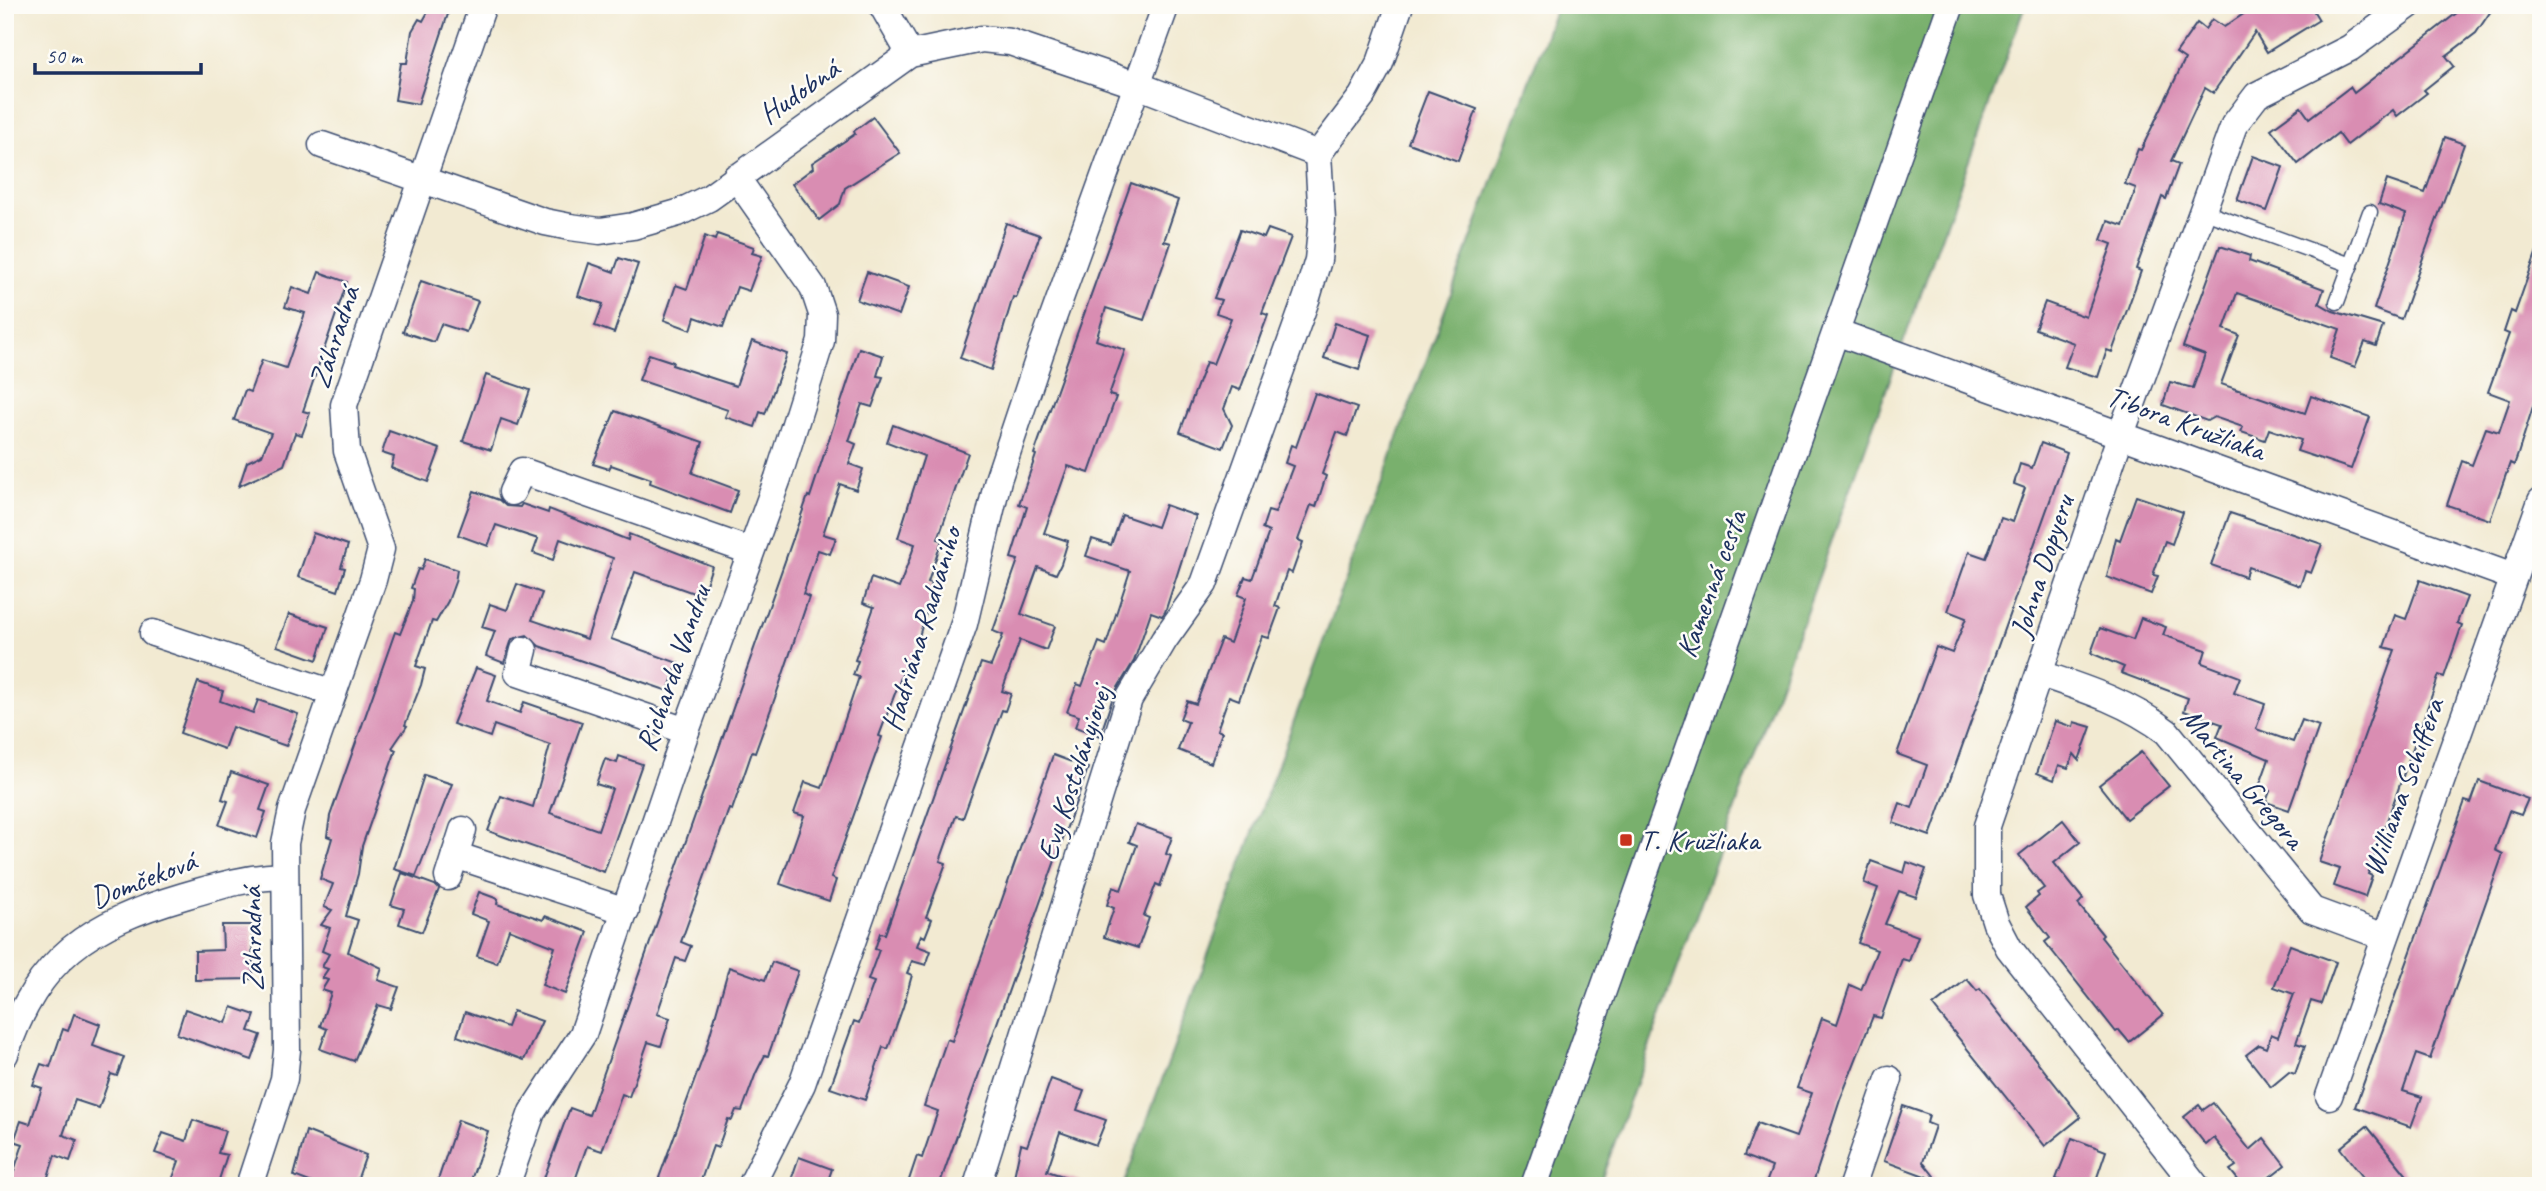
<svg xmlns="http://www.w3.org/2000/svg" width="2546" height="1191" font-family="Caveat,sans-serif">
	<rect width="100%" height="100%" fill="#fdfcf7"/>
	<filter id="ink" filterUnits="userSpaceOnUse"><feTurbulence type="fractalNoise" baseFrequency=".0143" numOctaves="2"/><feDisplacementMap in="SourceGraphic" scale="14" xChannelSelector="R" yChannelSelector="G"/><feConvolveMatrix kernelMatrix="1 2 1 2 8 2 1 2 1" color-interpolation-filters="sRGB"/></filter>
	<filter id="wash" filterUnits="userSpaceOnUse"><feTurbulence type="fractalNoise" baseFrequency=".00686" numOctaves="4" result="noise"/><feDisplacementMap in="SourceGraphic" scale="28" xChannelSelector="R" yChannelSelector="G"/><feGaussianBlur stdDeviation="1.57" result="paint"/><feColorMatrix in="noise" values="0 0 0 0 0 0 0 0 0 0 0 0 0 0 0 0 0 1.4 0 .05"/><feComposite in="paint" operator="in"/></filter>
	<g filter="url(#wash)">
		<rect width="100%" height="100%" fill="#f2ead2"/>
		<path fill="#79b06d" stroke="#4a7066" stroke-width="2" d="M1557,5H2025L1599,1186H1123Z"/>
		<g id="blocks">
			<g fill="#d98db2">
				<path d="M432,5H451L418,104L395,100L401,63H407L412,31L419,19L423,21Z"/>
				<path d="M2257,5H2310L2319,20L2267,52L2255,32L2213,93L2205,88L2171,161L2179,164L2166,199L2162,197L2136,269L2141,271L2112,352L2107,350L2098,377L2065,367L2074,343L2035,329L2045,302L2086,317L2112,244L2101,240L2108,221L2123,226L2136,188L2125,184L2138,149L2141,150L2185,59L2176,53L2197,23L2205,29L2212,19L2224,27Z"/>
				<path d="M2467,5H2495L2476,33L2446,56L2454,66L2424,90L2427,93L2397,116L2393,110L2347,145L2338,133L2298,164L2271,129L2301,107L2309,118L2350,87L2354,93Z"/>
				<path d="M1428,91L1477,109L1458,161L1408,143Z"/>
				<path d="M873,117L900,153L845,188L840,204L819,220L792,184L813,168L812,163L855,134L854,131Z"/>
				<path d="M2445,137L2464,144L2401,319L2374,309L2406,214L2379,204L2387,180L2425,193Z"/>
				<path d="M2253,156L2283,167L2267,211L2237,200Z"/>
				<path d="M1131,183L1178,200L1164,241L1171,243L1144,320L1106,308L1096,340L1125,350L1109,395L1116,397L1089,473L1068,466L1044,533L1068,541L1061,564L1056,574L1038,567L1021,614L1055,626L1046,650L1020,640L1002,691L1011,694L1005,711L1002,710L963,818L956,816L940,861L946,863L926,917L932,919L925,937L921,935L917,946L931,951L926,965L912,961L907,973L912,975L903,1007L888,1049L883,1047L865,1100L830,1088L854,1021L859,1023L874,982L868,980L879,950L875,949L880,933L885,934L981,663L991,666L1003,635L993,631L1018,560L1011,558L1027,507L1019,504L1036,455L1034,454Z"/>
				<path d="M1006,223L1040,235L1016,298L1013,297L991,370L960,358Z"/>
				<path d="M1268,229L1291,237L1262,313L1268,315L1240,390L1232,387L1224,409L1232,425L1223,448L1180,432L1206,362L1213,364L1231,318L1216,313L1221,300L1214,298L1240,230L1264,238Z"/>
				<path d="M717,234L754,247L752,253L762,256L749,291L737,287L723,327L695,317L691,330L664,320L676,285L687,289L705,236L715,240Z"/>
				<path d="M2220,246L2250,256L2249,261L2324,289L2319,303L2333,311L2383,326L2376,346L2365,342L2355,367L2330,358L2340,329L2237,293L2224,329L2239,335L2221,384L2305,413L2311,396L2370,417L2351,469L2297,451L2301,440L2269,429L2265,440L2241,432L2243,427L2214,417L2207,421L2163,405L2170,382L2193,388L2205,355L2183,347Z"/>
				<path d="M2538,248L2541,381L2518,454L2514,465L2510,463L2490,520L2447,505L2462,461L2472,465L2486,428L2499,432L2510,400L2488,392L2509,334L2504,332L2511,311L2515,313Z"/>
				<path d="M619,258L638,264L614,333L595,326L603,304L578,296L589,263L614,272Z"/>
				<path d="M319,272L347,282L303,411L310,413L302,435L295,433L284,465L239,486L247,462L262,455L271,433L234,420L245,390L250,392L262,360L286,368L305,313L285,307L292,287L311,294Z"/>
				<path d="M867,272L909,287L899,315L857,300Z"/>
				<path d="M421,281L478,301L466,332L441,324L434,342L403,332Z"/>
				<path d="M1335,323L1370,335L1359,370L1324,358Z"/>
				<path d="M752,341L787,354L765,414L760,412L755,427L725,417L728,410L639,380L649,354L673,362L672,365L736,386Z"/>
				<path d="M859,348L883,356L877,376L883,377L872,407L862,404L849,441L856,444L849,464L863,469L856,490L840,484L823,534L836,538L830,554L818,550L803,594L809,597L776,695L755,753L752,752L732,810L729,809L681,942L691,946L685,961L676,958L657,1014L670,1018L661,1046L648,1042L629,1097L622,1094L602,1151L587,1146L573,1186H541L570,1108L589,1115L808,496L810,497Z"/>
				<path d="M486,375L530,390L518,425L501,419L491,450L463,441Z"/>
				<path d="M1315,393L1357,408L1347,436L1337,432L1322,474L1326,476L1316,507L1311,505L1298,540L1303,542L1292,573L1287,571L1275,606L1280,608L1269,638L1262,636L1239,700L1229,696L1217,730L1222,732L1211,763L1178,750L1188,722L1180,719L1187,701L1196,704L1221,639L1230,643L1246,598L1238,595L1245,577L1252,579L1269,532L1262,529L1268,511L1275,513L1293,466L1285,463L1291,445L1296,447Z"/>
				<path d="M615,411L703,442L692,473L738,490L730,513L650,483L651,479L611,465L609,469L593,464Z"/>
				<path d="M893,425L968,453L938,539L942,540L928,582L932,583L928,596L931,597L909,669L905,667L879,736L882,737L831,878L836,880L829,901L780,884L804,816L794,813L805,782L822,788L859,677L853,675L858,661L855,660L874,607L863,603L871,578L899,588L915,544L898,538L924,456L887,442Z"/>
				<path d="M389,431L440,449L428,482L391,468L394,457L382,453Z"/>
				<path d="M2041,443L2067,453L1930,836L1893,823L1900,803L1912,808L1927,765L1897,754L1936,647L1952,653L1966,618L1948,611L1969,552L1986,558L2001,518L2013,522L2025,488L2014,484L2020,464L2032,468Z"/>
				<path d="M474,491L499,500L506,506L520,507L522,504L548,513L549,509L628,540L629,534L712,566L702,596L635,572L611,639L678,663L668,691L539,646L527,635L512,639L504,663L486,656L495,631L482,627L490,604L507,610L517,584L542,593L532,620L587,639L613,558L560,539L553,560L533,553L538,539L496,525L488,546L458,535Z"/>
				<path d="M2136,496L2183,512L2172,544L2165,541L2153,575L2158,576L2151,594L2107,577L2116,538L2120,540Z"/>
				<path d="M1165,505L1196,516L1165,612L1162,616L1151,612L1134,661L1114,694L1100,736L1075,727L1079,716L1067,712L1077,684L1082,686L1099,642L1106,645L1130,571L1086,556L1092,539L1111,545L1122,515L1157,527Z"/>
				<path d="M2230,513L2322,544L2311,573L2305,571L2300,586L2248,567L2245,577L2211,565Z"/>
				<path d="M313,533L348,545L341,567L345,568L338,591L298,577Z"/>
				<path d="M425,559L457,570L455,582L448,601L436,622L432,621L416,666L425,669L421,685L405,725L407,726L392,748L396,750L362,846L358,874L346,916L358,920L348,952L382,968L378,980L399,987L391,1009L378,1005L354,1061L320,1049L327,1029L320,1026L331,993L322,990L328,980L322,978L328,969L322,967L329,954L322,951L330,928L321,925L332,910L324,907L333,884L320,879L332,838L327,836L330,816L395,632L400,634L413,601L414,589L411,588L418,569L421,570Z"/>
				<path d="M2420,580L2467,597L2457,623L2462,625L2444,677L2439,675L2368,874L2372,876L2365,897L2334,886L2340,869L2319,862L2395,650L2384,647L2395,615L2406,619Z"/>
				<path d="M289,614L328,627L317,660L277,646Z"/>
				<path d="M2141,618L2166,627L2163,635L2206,650L2202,663L2240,677L2234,693L2265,704L2256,729L2293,742L2302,720L2319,726L2289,810L2266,802L2270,791L2259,787L2269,759L2217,737L2222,724L2184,711L2188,698L2121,673L2124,667L2091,653L2100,628L2133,640Z"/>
				<path d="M476,668L496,675L487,701L520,713L524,702L582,722L550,813L598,830L612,789L596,784L605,759L617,763L619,756L642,764L604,872L488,831L501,796L533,807L550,745L494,725L490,737L453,724Z"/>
				<path d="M198,682L223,691L220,701L253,713L258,700L298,714L286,746L232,727L224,749L180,733Z"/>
				<path d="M2055,721L2073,727L2074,722L2091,727L2079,760L2074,754L2068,768L2059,765L2054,780L2037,773Z"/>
				<path d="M2141,752L2169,786L2126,819L2099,785Z"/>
				<path d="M1053,755L1088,768L939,1186H907L917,1156L922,1158L938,1111L924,1106L947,1039L952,1041Z"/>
				<path d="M231,772L269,785L260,810L266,812L257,838L219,825L228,801L222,799Z"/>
				<path d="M424,775L452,784L416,876L394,869Z"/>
				<path d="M2479,781L2528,799L2521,815L2509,811L2495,850L2503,854L2430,1059L2416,1054L2403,1091L2422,1097L2411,1127L2355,1107L2465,801L2471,803Z"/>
				<path d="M2063,820L2080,842L2054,863L2083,899L2078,904L2103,935L2101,937L2163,1015L2129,1042L2119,1030L2116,1032L2045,942L2050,938L2026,907L2039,896L2037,893L2044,888L2019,855Z"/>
				<path d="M1136,824L1172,837L1166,854L1171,856L1160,886L1156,884L1144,916L1149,918L1138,948L1104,937L1114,908L1107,905L1113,887L1121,890L1137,845L1129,842Z"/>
				<path d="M1871,861L1904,873L1907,862L1926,869L1916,897L1899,891L1885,924L1918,936L1909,961L1902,959L1881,1018L1873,1016L1840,1100L1812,1186H1765L1772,1167L1744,1156L1757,1123L1796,1137L1812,1093L1797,1088L1822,1018L1837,1024L1850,985L1861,990L1877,950L1858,943L1878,888L1864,883Z"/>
				<path d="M402,873L435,885L439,889L422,932L399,924L404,909L391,905Z"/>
				<path d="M479,892L498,899L497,904L543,920L545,916L588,932L565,994L542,985L555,947L509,929L497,963L477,956L489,921L471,914Z"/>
				<path d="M222,925H252L253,979L195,980V951L223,950Z"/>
				<path d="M2290,945L2336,962L2321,1004L2311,1001L2296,1043L2305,1046L2295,1074L2289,1072L2271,1087L2246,1055L2259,1045L2266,1048L2271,1034L2278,1037L2294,994L2274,987Z"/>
				<path d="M772,962L798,971L768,1056L765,1055L756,1073L742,1111L736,1110L732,1120L728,1119L718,1148L713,1146L699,1186H656L706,1049L729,967L765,980Z"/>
				<path d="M1967,979L1977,991L1980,989L2081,1117L2045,1146L1933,1006Z"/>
				<path d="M232,1007L255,1015L249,1031L261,1035L252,1060L177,1034L185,1009L226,1023Z"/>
				<path d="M513,1011L542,1021L524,1060L457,1036L465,1012L507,1027Z"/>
				<path d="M74,1014L100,1024L93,1046L124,1057L117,1076L111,1074L99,1108L75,1100L63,1135L77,1140L70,1161L55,1155L45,1186H9L23,1144L14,1141L21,1121L30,1124L42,1088L33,1085L41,1064L50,1067L63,1029L68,1031Z"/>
				<path d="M1051,1079L1084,1091L1077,1110L1106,1120L1096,1145L1060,1132L1047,1171L1082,1182V1186H1012L1021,1144L1027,1146Z"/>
				<path d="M2213,1103L2250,1150L2264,1138L2285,1165L2258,1186H2243L2230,1170L2236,1166L2214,1138L2206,1145L2184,1117L2199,1105L2203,1110Z"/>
				<path d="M1903,1106L1929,1115L1927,1123L1935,1126L1923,1162L1938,1181L1884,1161Z"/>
				<path d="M193,1120L225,1131L218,1153L227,1155L217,1186H170L179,1161L155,1153L163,1133L186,1141Z"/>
				<path d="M458,1120L488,1131L469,1186H436Z"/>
				<path d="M2367,1126L2409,1178L2400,1186H2370L2340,1148Z"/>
				<path d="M306,1131L366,1155L355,1186H320L294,1176Z"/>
				<path d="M2072,1138L2106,1151L2094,1186H2062L2064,1182L2056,1179Z"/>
				<path d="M799,1157L832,1169L826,1186H789Z"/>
			</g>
		</g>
	</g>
	<g filter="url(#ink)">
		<use href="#blocks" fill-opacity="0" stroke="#3b4b6f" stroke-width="2"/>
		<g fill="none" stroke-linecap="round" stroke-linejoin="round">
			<g stroke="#3b4b6f" stroke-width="17">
				<g id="lane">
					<path d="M2202,211L2351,265"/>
					<path d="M2337,302L2370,212"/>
				</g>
			</g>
			<g stroke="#3b4b6f" stroke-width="29">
				<g id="street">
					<path d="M882,5L910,54"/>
					<path d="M322,145L545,222L570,227L600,231L633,226L678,213L709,198L910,54L982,39L1010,42L1137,85L1318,154"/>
					<path d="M1318,154L1362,96L1380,63L1400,5"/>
					<path d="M1836,332L2513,577"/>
					<path d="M512,492L522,471L750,551"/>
					<path d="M153,633L333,693"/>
					<path d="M524,650L518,673L686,731"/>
					<path d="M2041,674C2086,689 2129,703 2167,732L2312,910L2385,937"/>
					<path d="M455,855L463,830"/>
					<path d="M448,877L455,855L626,911"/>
					<path d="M5,1054C38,957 89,924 184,896C218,886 248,877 284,876"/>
					<path d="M2329,1096L2541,501"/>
					<path d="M249,1186L284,1079L287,1050L285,843L292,810L373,580L381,549L347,451L344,405L483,5"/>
					<path d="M506,1186L532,1112L583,1034L686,731L778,478L821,341L822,314L813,287L736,177"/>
					<path d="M751,1186L802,1084L964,624L998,480L1041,351L1166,5"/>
					<path d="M977,1186L1129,699L1164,640L1204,584L1307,297L1318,260L1322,220L1318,154"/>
					<path d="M1534,1186L1951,5"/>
					<path d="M1852,1186L1889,1079"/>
					<path d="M2196,1186L2009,948L1996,923L1987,895V826L2121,434L2234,125L2257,95L2350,48L2409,5"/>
				</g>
			</g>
			<use href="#lane" stroke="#fff" stroke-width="14"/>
			<use href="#street" stroke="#fff" stroke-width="26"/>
		</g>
	</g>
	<rect fill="#c8321e" stroke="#fdfcf7" stroke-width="2.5" x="1619" y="833" width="14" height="14" rx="3.5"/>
	<g text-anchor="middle" stroke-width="5" stroke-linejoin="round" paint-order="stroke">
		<g font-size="30" fill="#1b2f5e" stroke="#fdfcf7">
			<text transform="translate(799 91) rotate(-35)" y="10">Hudobná</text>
			<text transform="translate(334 337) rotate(-72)" y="10">Záhradná</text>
			<text transform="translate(2186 423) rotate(20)" y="10">Tibora Kružliaka</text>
			<text transform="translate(2042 566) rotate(-72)" y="10">Johna Dopyeru</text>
			<text transform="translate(1711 584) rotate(-70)" y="10">Kamenná cesta</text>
			<text transform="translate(921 629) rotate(-73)" y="10">Hadriána Radvániho</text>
			<text transform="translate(673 668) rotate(-71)" y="10">Richarda Vandru</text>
			<text transform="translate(1074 773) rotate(-72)" y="10">Evy Kostolányiovej</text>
			<text transform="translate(2243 778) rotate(50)" y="10">Martina Gregora</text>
			<text transform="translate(2403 787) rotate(-70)" y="10">Williama Schiffera</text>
			<text transform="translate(143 879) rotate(-21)" y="10">Domčeková</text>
			<text transform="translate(252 939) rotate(-91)" y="10">Záhradná</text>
		</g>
		<g font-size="30" fill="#1b2f5e" stroke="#fdfcf7" text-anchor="start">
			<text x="1640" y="850">T. Kružliaka</text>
		</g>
	</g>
	<rect width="2546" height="1191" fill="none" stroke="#fdfcf7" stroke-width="28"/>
	<path d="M35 63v10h166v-10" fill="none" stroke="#1b2f5e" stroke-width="3.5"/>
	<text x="46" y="63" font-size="21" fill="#1b2f5e" stroke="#fdfcf7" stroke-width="5" paint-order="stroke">50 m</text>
</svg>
